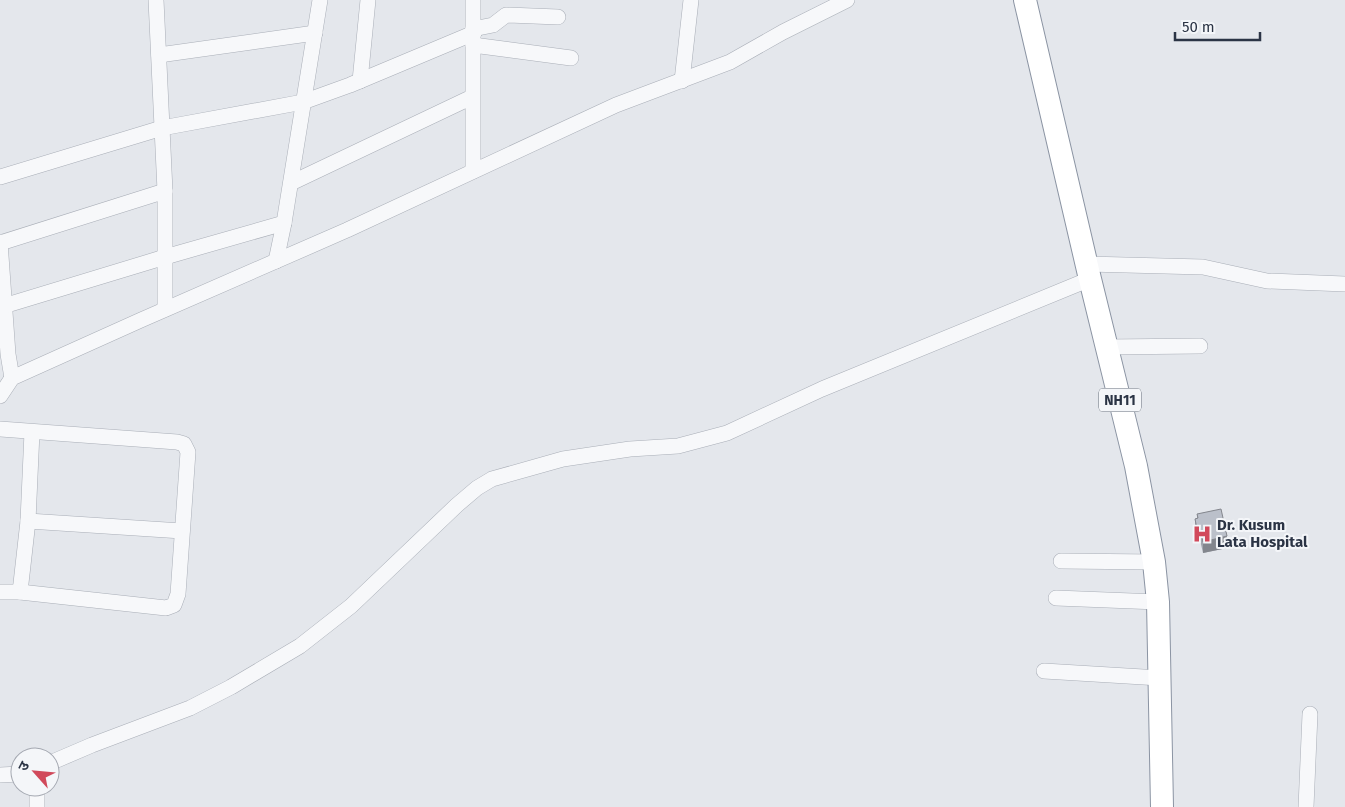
<svg xmlns="http://www.w3.org/2000/svg" width="1345" height="807" font-family="'Fira Sans','Noto Sans Devanagari',sans-serif">
	<rect width="100%" height="100%" fill="#e4e7ec"/>
	<g fill="none" stroke-linecap="round" stroke-linejoin="round">
		<g stroke="#a9aeb7" stroke-width="16">
			<g id="minor">
				<path d="M156,0L165,191V309"/>
				<path d="M473,0V171"/>
				<path d="M473,29L493,25L506,15L558,17"/>
				<path d="M473,45L571,58"/>
				<path d="M159,55L315,33"/>
				<path d="M360,81L368,0"/>
				<path d="M682,81L691,0"/>
				<path d="M0,177L162,128L303,102L350,85L474,33"/>
				<path d="M291,183L472,97"/>
				<path d="M0,242L8,354L12,378"/>
				<path d="M0,243L165,191"/>
				<path d="M276,261L284,223L320,0"/>
				<path d="M1087,264L1203,267L1267,281L1345,284"/>
				<path d="M0,307L165,257L284,223"/>
				<path d="M1107,347L1200,346"/>
				<path d="M0,396L12,378L141,320L347,230L616,105L730,62L783,32L847,0"/>
				<path d="M0,429L177,442L184,444L188,452L178,594L174,605L166,608L20,592H0"/>
				<path d="M28,521L182,531"/>
				<path d="M1061,561L1154,562"/>
				<path d="M20,592L28,521L32,432"/>
				<path d="M1056,598L1158,602"/>
				<path d="M1044,671L1160,678"/>
				<path d="M50,763L92,745L190,708L231,687L300,646L351,606L457,505L477,488L492,479L563,459L630,449L678,446L727,433L822,389L1090,279"/>
				<path d="M0,775L20,774"/>
				<path d="M37,787V807"/>
				<path d="M1306,807L1310,714"/>
			</g>
		</g>
		<g stroke="#8b94a3" stroke-width="24">
			<path id="highway" d="M1025,0L1090,279L1136,466L1154,562L1158,602L1162,807"/>
		</g>
		<use href="#minor" stroke="#f7f8fa" stroke-width="15"/>
		<use href="#highway" stroke="#fff" stroke-width="22"/>
	</g>
	<path fill="#a1a5ae" d="M1197,514L1227,548L1203,553L1200,540H1197L1195,530V519L1197,518Z"/>
	<g fill="#83868d">
		<path d="M1200,528V540H1197V529Z"/>
		<path d="M1227,536V548L1203,553V542Z"/>
	</g>
	<path fill="#bbc0ca" stroke="#83868d" d="M1221,509L1227,536L1203,542L1200,528L1197,529L1195,519L1198,518L1197,514Z"/>
	<defs>
		<g id="hospital-bare" transform="scale(1.5)"><path d="M-5-5h3v3.5h4V-5h3V5h-3V1.5h-4V5h-3Z" fill="#d1495b" stroke="#f4f6f9" stroke-width="2.5" paint-order="stroke"/></g>
	</defs>
	<g fill-rule="evenodd">
		<use href="#hospital-bare" x="1202" y="534"/>
	</g>
	<g text-anchor="middle" stroke-width="4" stroke-linejoin="round" paint-order="stroke">
		<rect fill="#f4f6f9" stroke="#676e7b" stroke-width="1" x="1099" y="388.5" width="42" height="23" rx="4"/>
		<g font-size="14" font-weight="bold" fill="#2b3445">
			<text x="1120" y="405">NH11</text>
		</g>
		<g font-size="15" font-weight="bold" fill="#2b3445" stroke="#f4f6f9" text-anchor="start">
			<text x="1217" y="530">Dr. Kusum<tspan x="1217" dy="17">Lata Hospital</tspan></text>
		</g>
	</g>
	<g transform="translate(35 772) rotate(297)"><circle r="24" fill="#f4f6f9" stroke="#a4a8b1"/>
	<path d="M0-4L9 19L0 12L-9 19Z" fill="#d1495b"/>
	<text y="-8" font-size="14" font-weight="bold" text-anchor="middle" fill="#2b3445">उ</text>
	</g>
	<path d="M1175 32v8h85v-8" fill="none" stroke="#2b3445" stroke-width="2.5"/>
	<text x="1182" y="32" font-size="15" fill="#2b3445" stroke="#f4f6f9" stroke-width="4" paint-order="stroke">50 m</text>
</svg>
